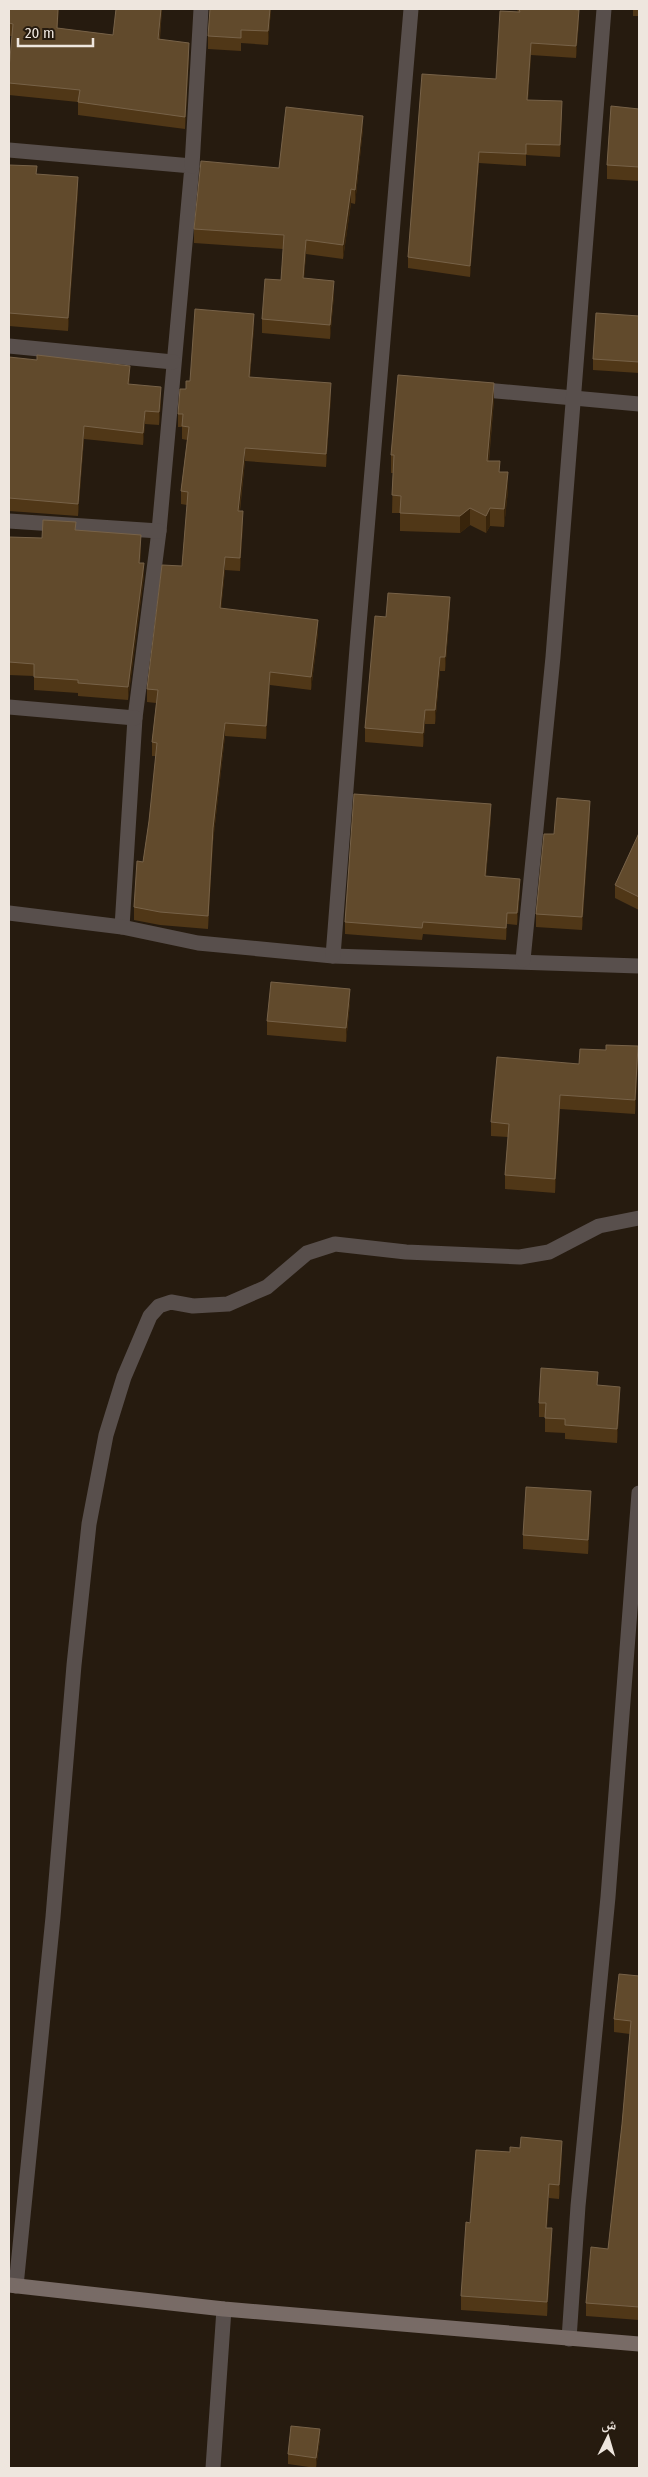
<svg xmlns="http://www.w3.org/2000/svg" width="648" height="2477" font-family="'Fira Sans Condensed','Noto Naskh Arabic',sans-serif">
	<rect width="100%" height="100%" fill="#261b0f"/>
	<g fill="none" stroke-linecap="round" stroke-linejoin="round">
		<g stroke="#584f4c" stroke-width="15">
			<path d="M9,150L192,166L159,531L135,718L122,927"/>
			<path d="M192,166L201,9"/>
			<path d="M9,346L173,362"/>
			<path d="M474,389L639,404"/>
			<path d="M9,521L159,531"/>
			<path d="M9,707L135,718"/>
			<path d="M9,913L122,927L198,943L333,956L639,966"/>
			<path d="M333,956L357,648L411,9"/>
			<path d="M523,960L553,657L604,9"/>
			<path d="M16,2286L53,1917L74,1665L89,1524L106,1435L124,1377L150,1316L159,1306L171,1302L193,1306L228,1304L267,1287L307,1253L335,1244L406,1252L520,1257L549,1252L599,1226L639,1218"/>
			<path d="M569,2339L578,2206L608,1897L639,1493"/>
			<path d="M213,2468L224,2309"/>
		</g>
		<path stroke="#786b66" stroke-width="15" d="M9,2285L224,2309L639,2344"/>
	</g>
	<g fill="#503717">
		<path d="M9,9L58,28L113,35L162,9L160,39L189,55L185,129L78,115V102L9,95V69L12,36H9Z"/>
		<path d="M271,9L268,45L241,43V51L208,49V36Z"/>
		<path d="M517,9H572L579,21L576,58L531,55L528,100L562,113L560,157L526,155V166L479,163L470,277L408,268V257L496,79L518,12Z"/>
		<rect x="633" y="9" width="6" height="7"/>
		<path d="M639,109V181L607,179V165Z"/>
		<path d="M363,129L355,204L351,203L343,259L306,254L304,278L334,295L330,339L262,333V319L281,280L283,249L194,243V229L279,168Z"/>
		<path d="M9,165L37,174L78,190L68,331L9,326Z"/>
		<path d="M639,316V373L593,370V359Z"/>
		<path d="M254,327L250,377L331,396L326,467L245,461L240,511L243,524L240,571L225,570L221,609L318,633L311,690L270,685L266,739L225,736L213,842L208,929L160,925L134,920V907L143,862L149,821L156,756H152V742L156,703L147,702V689L182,566L187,505L181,504V491L187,440L182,439V427H178V414L186,389L190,381Z"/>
		<path d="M9,357L130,378L129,384L161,400L159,425L145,424L143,445L84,439L78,516L9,511Z"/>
		<path d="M494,400L489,461L500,472L508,490L504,527L490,526L486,533L470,525L460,533L400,531V513H392L393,473H391V455Z"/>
		<path d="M76,530L141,548L140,563L144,576L128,700L78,696V693L34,690V676L9,675V537L42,538Z"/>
		<path d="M450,611L445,671H440L435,724H425L423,747L365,742V728L386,617Z"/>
		<path d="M590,814L582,930L536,927V914L554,834Z"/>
		<path d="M491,816L486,877L520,891L517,925L507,924L506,940L423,934L422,940L345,934V922Z"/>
		<path d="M639,833V910L615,898V885Z"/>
		<path d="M350,1003L346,1042L267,1035V1021Z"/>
		<path d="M638,1060L635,1114L560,1109L555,1193L505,1189V1175L508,1137L491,1136V1122L579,1064Z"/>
		<path d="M598,1386L620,1401L617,1443L565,1439V1433L545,1432V1417H539V1403Z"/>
		<path d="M591,1505L588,1554L523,1549V1535Z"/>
		<path d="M639,1976V2320L586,2316V2303L608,2249L622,2124L630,2034L614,2032V2019Z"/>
		<path d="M562,2154L559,2199L549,2198L547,2228L552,2242L547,2316L461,2310V2296L470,2223Z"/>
		<path d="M320,2439L316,2468L288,2464V2454Z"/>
	</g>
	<g fill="#38240b">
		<path d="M58,9H59L57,40V28Z"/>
		<path d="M161,9H162L158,51V39Z"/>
		<path d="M270,9H271L268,45V31Z"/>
		<path d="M579,10V21L576,58V46Z"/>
		<path d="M189,43V55L185,129V117Z"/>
		<path d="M531,43V55L527,111V100Z"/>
		<path d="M562,101V113L560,157V145Z"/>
		<path d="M363,116V129L355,204V190Z"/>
		<path d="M479,152V163L470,277V266Z"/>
		<path d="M78,177V190L68,331V318Z"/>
		<path d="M351,189V203L343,259V245Z"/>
		<path d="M306,240V254L303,292V278Z"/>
		<path d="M334,281V295L330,339V325Z"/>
		<path d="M254,314V327L249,390V377Z"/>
		<path d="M130,366V378L128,396V384Z"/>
		<path d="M331,383V396L326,467V454Z"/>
		<path d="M494,383V400L487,478V461Z"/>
		<path d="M161,387V400L159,425V412Z"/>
		<path d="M145,411V424L143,445V433Z"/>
		<path d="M84,426V439L78,516V504Z"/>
		<path d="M245,448V461L238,524V511Z"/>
		<path d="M508,472V490L504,527V509Z"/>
		<path d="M470,508V525L460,533V516Z"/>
		<path d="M490,508V526L486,533V516Z"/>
		<path d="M243,511V524L240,571V558Z"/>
		<path d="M141,535V548L139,576V563Z"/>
		<path d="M225,557V570L220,622V608Z"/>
		<path d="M144,563V576L128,700V687Z"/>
		<path d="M450,597V611L445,671V657Z"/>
		<path d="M318,620V633L311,690V677Z"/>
		<path d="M440,657V671L435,724V710Z"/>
		<path d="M270,672V685L266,739V726Z"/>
		<path d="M425,710V724L423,747V733Z"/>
		<path d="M225,723V736L213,842L208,929L213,828Z"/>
		<path d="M590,801V814L582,930V917Z"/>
		<path d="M491,804V816L485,888V876Z"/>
		<path d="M520,879V891L517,925V913Z"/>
		<path d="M507,913V924L506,940V928Z"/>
		<path d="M350,989V1003L346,1042V1028Z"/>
		<path d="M638,1046V1060L635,1114V1100Z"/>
		<path d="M560,1095V1109L555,1193V1179Z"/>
		<path d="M620,1387V1401L617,1443V1429Z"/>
		<path d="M591,1491V1505L588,1554V1540Z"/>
		<path d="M562,2141V2154L559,2199V2185Z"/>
		<path d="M549,2184V2198L546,2242V2228Z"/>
		<path d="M552,2228V2242L547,2316V2302Z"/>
		<path d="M320,2429V2439L316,2468V2458Z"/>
	</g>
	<g fill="#614a2c" stroke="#776248">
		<path d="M9,9H58L57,28L113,35L116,9H161L158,39L189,43L185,117L78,102L80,90L9,83V69L13,24L9,23Z"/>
		<path d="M210,9H270L268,31L241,30V38L208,36Z"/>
		<path d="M519,9H571L579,10L576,46L531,43L527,100L562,101L560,145L526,144V154L479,152L470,266L408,257L422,74L496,79L500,11L520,12Z"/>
		<path d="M611,106L639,109V167L607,165Z"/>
		<path d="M286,107L363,116L355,190L351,189L343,245L306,240L303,278L334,281L330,325L262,319L265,279L281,280L284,235L194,229L201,161L279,168Z"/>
		<path d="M9,165L37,166L36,174L78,177L68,318L9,313Z"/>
		<path d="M195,309L254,314L249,377L331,383L326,454L245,448L238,511H243L240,558L225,557L220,608L318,620L311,677L270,672L266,726L225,723L213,828L208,916L160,912L134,907L137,861L143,862L149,821L157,743L152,742L158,690L147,689L162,565L182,566L188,492L181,491L189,427L182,426L183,414H178L180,389H186V381H190Z"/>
		<path d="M596,313L639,316V362L593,359Z"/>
		<path d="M37,355L130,366L128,384L161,387L159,412L145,411L143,433L84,426L78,504L9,498V357L37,360Z"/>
		<path d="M398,375L494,383L487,461H500L499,472H508L504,509L490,508L486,516L470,508L460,516L400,513L401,496L392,495L394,455H391Z"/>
		<path d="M43,520L76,522L75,530L141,535L139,563H144L128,687L78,683V680L34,677V664L9,662V537L42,538Z"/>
		<path d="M388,593L450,597L445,657H440L435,710H425L423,733L365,728L375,616L386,617Z"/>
		<path d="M354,794L491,804L485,876L520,879L517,913H507L506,928L423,922L422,928L345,922Z"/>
		<path d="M557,798L590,801L582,917L536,914L544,834H554Z"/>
		<path d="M639,833V897L615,885Z"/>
		<path d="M271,982L350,989L346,1028L267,1021Z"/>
		<path d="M606,1045L638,1046L635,1100L560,1095L555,1179L505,1175L509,1124L491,1122L497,1057L579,1064L580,1049L606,1050Z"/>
		<path d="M541,1368L598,1372L597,1385L620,1387L617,1429L565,1425V1419L545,1418L546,1403H539Z"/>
		<path d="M526,1487L591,1491L588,1540L523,1535Z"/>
		<path d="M619,1974L639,1976V2307L586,2303L591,2247L608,2249L622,2124L631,2021L614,2019Z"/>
		<path d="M521,2137L562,2141L559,2185L549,2184L546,2228H552L547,2302L461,2296L466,2222L470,2223L476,2150L510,2152V2147L520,2148Z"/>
		<path d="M291,2426L320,2429L316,2458L288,2454Z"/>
	</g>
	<rect width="648" height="2477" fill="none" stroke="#eee6de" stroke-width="20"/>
	<g transform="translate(608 2437) rotate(5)" stroke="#261b0f" stroke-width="4" paint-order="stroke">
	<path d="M0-4L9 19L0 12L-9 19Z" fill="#eee6de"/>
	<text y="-8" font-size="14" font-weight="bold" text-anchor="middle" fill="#eee6de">ش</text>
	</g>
	<path d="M18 38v8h75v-8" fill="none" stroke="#eee6de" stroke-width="2.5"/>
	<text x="25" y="38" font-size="15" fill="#eee6de" stroke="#261b0f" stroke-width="4" paint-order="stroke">20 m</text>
</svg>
